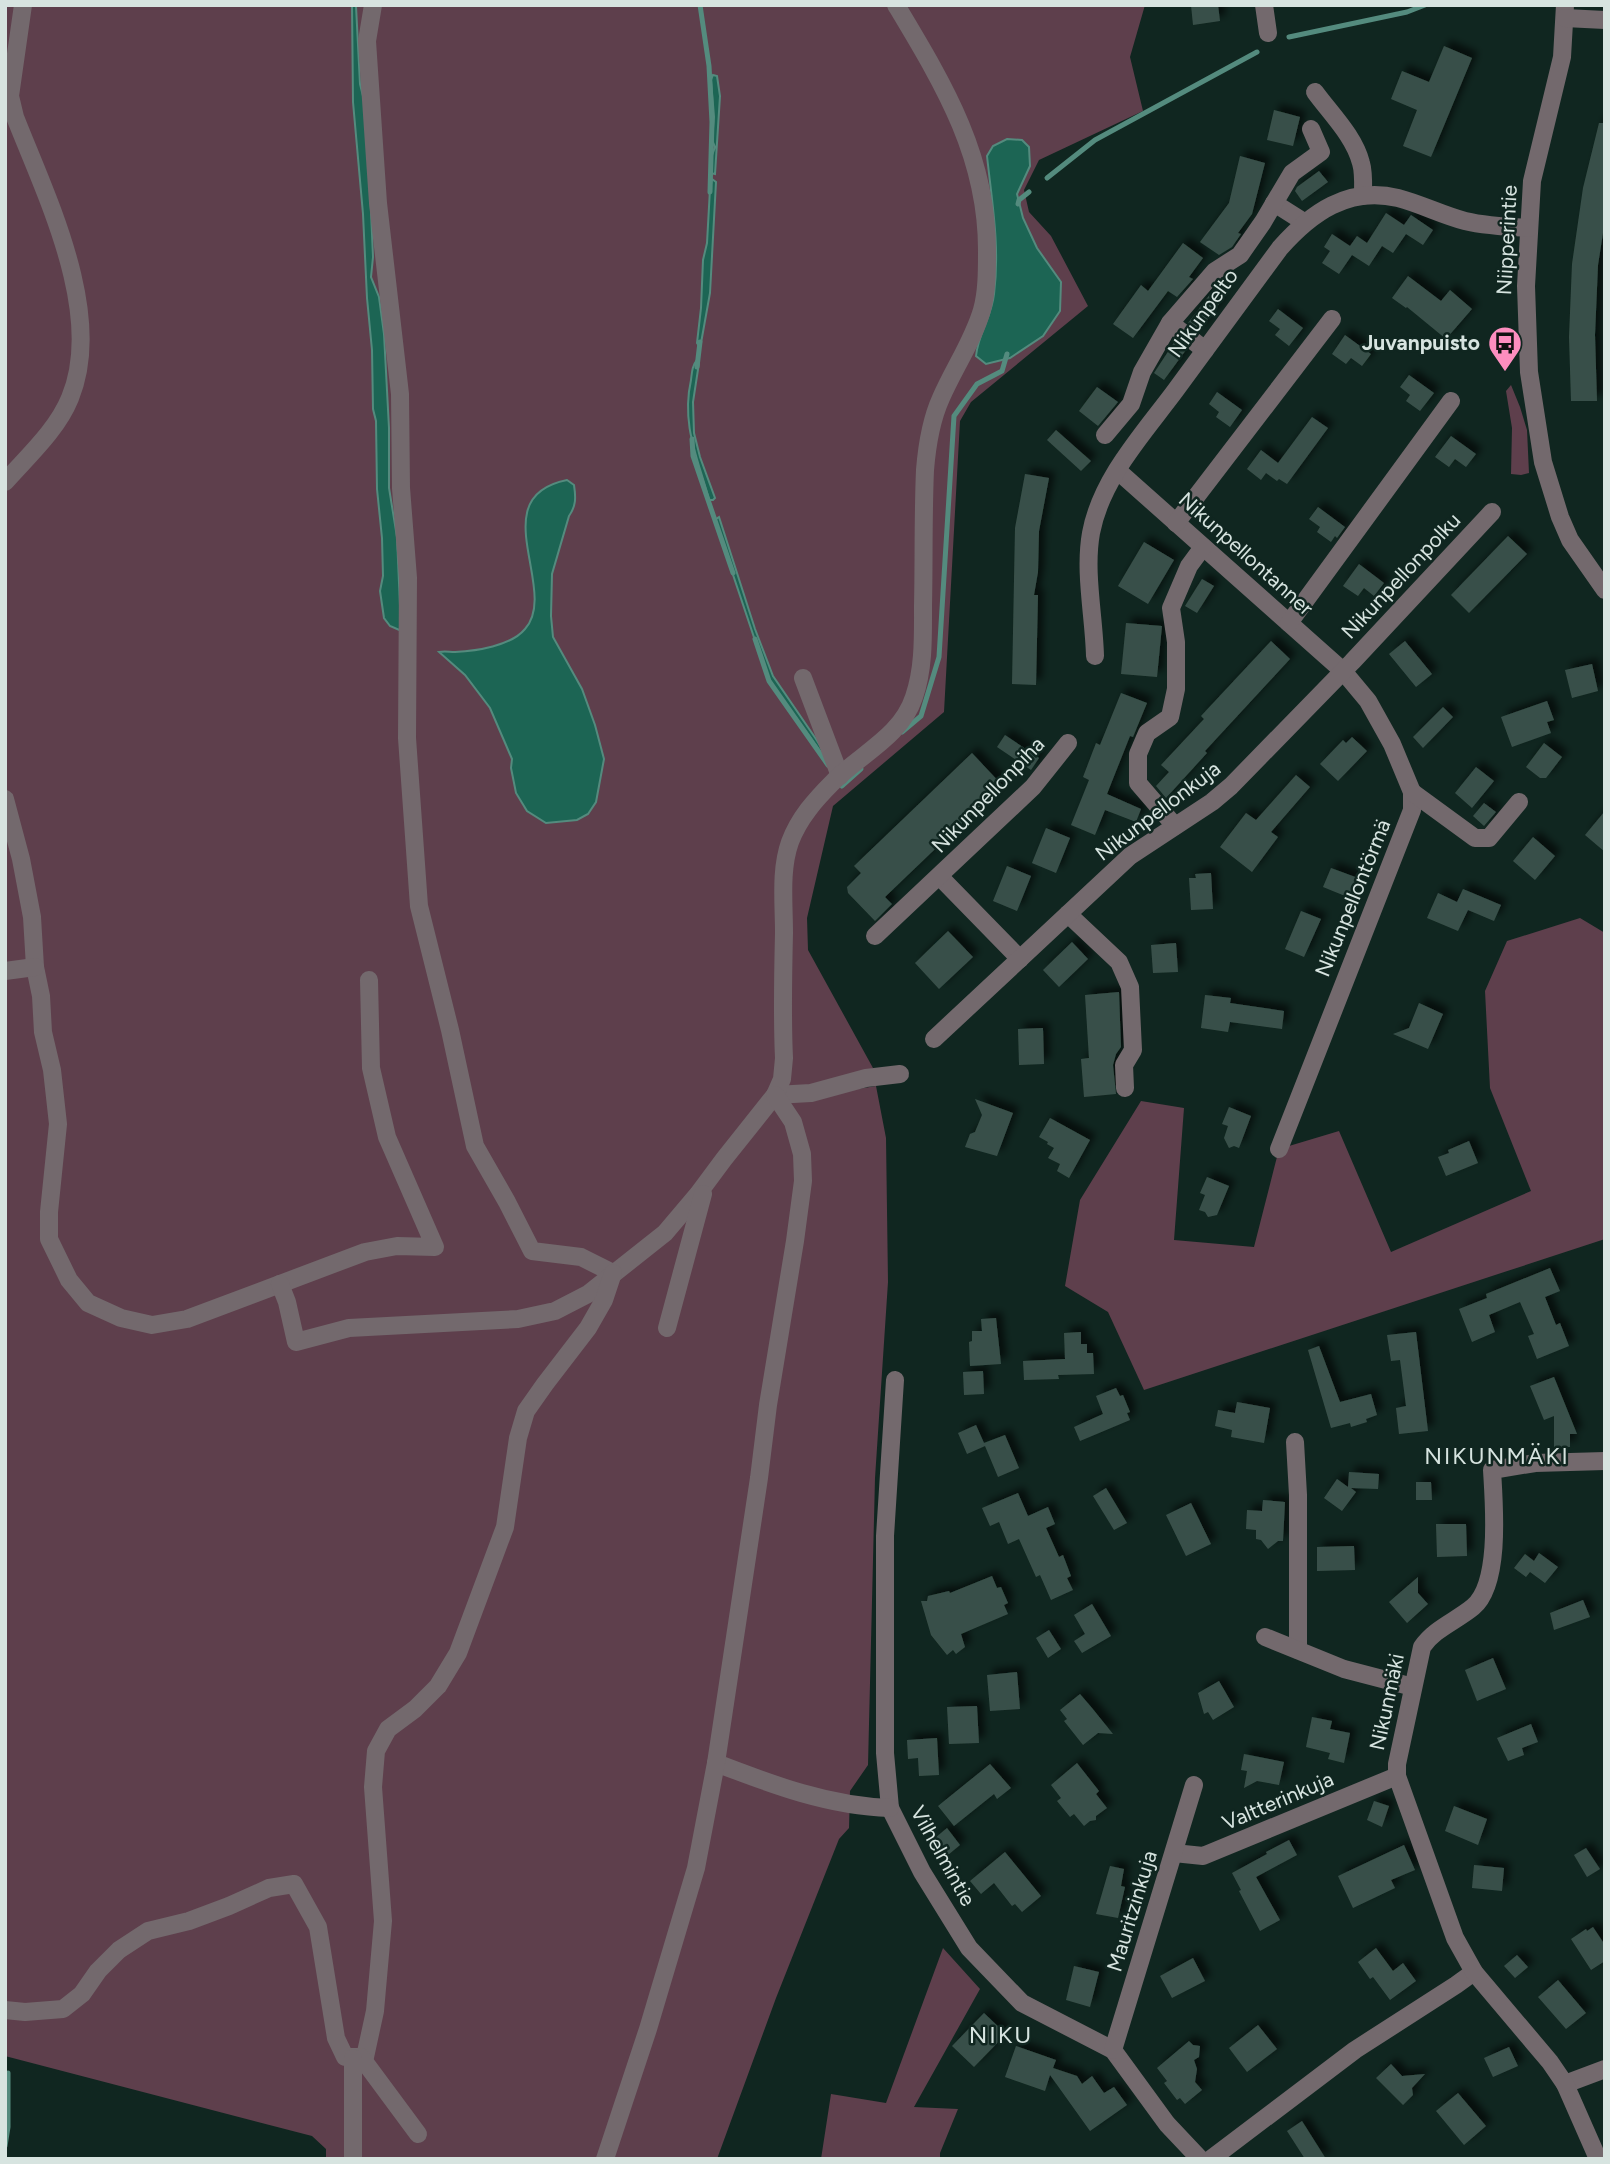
<svg xmlns="http://www.w3.org/2000/svg" width="1610" height="2164" font-family="Figtree,sans-serif">
	<defs>
		<filter id="shadow"><feDropShadow dx="6" dy="-6" stdDeviation="3.5" flood-color="#0009"/></filter>
	</defs>
	<rect width="100%" height="100%" fill="#102620"/>
	<g fill="#5e3f4c">
		<path d="M5,5H1145L1130,57L1143,111L1039,160L1024,190L1029,212L1051,236L1088,306L971,402L960,421L944,712L833,806L807,918L808,950L873,1068L827,1094L876,1086L886,1138L888,1282L875,1478L868,1765L850,1791L849,1828L839,1839L776,1998L717,2159H326V2149L312,2136L5,2056Z"/>
		<path d="M1511,385L1520,407L1527,430L1529,473L1521,475L1511,474L1512,428L1506,391Z"/>
		<path d="M1580,918L1605,933V1239L1144,1390L1108,1312L1065,1286L1080,1200L1141,1101L1184,1108L1174,1240L1254,1247L1279,1149L1339,1131L1391,1252L1531,1191L1490,1088L1485,991L1507,941Z"/>
		<path d="M943,1948L980,1989L914,2107L958,2109L940,2153V2159H821L831,2094L886,2103Z"/>
	</g>
	<g fill="#1c6554" stroke="#548b7e" stroke-width="2">
		<path d="M352,5L356,6L360,84L365,104L371,211L373,257L371,277L379,297L384,334L389,428V488L397,537L400,606L404,632L390,626L384,618L380,591L383,576L382,538L377,489L376,421L373,409L372,350L367,298L363,214L353,102Z"/>
		<path d="M713,75L717,76L720,96L715,174L710,173V161L715,147L712,140L714,117L711,80Z"/>
		<path d="M1007,139L1022,140L1029,147L1030,166L1017,194L1023,218L1037,248L1061,282L1060,311L1043,336L1010,358L986,364L976,356C978,334 992,316 994,294C1000,248 992,202 987,156L993,146Z"/>
		<path d="M712,179L716,182L710,293L701,343L699,346L697,343L701,308L703,260L707,243L710,189Z"/>
		<path d="M697,360L699,363L693,402L694,433L700,457L715,498L713,500H709C698,458 681,425 691,380C692,372 692,366 697,360Z"/>
		<path d="M567,480L574,485C576,498 576,506 569,516L552,574L551,616L553,637L582,689L595,725L604,759L596,802L588,814L577,820L546,823L527,811L516,793L511,768L512,759L490,708L465,675L439,652C445,651 449,652 455,652C476,651 511,646 525,629C560,590 482,497 567,480Z"/>
		<path d="M719,517L755,629L773,676L816,739L824,752L825,758L773,686L766,673L716,524V519Z"/>
	</g>
	<g fill="none" stroke-linecap="round" stroke-linejoin="round">
		<g stroke="#548b7e" stroke-width="5">
			<path d="M700,5L709,66L712,122L710,192"/>
			<path d="M1289,37L1407,12L1425,5"/>
			<path d="M1047,178L1095,140L1257,52"/>
			<path d="M1018,204L1019,200L1029,192"/>
			<path d="M697,367L700,342"/>
			<path d="M692,439L693,456L733,573"/>
			<path d="M755,639L769,681L828,765"/>
			<path d="M902,732L921,716L939,657L954,416L977,384L1002,371L1007,354"/>
			<path d="M842,786L861,769"/>
			<path d="M5,2146L8,2127V2073"/>
		</g>
	</g>
	<g fill="#395049" filter="url(#shadow)">
		<path d="M1191,5H1218L1220,21L1193,25Z"/>
		<path d="M1444,46L1472,58L1431,157L1403,146L1417,110L1391,99L1402,71L1429,82Z"/>
		<path d="M1274,110L1300,117L1293,146L1267,140Z"/>
		<path d="M1599,123H1605V220L1598,265L1595,335L1597,401H1571L1569,337L1572,264L1583,188Z"/>
		<path d="M1240,156L1265,163L1252,214L1238,233L1241,234L1232,247L1219,255L1200,242L1229,203Z"/>
		<path d="M1319,171L1328,182L1302,201L1295,191L1297,187Z"/>
		<path d="M1386,213L1404,225L1411,215L1433,230L1423,245L1406,234L1393,253L1382,246L1369,266L1352,255L1339,274L1322,263L1330,251L1324,247L1332,234L1350,246L1357,236L1367,243Z"/>
		<path d="M1183,243L1203,258L1189,277L1193,279L1177,297L1168,291L1133,338L1113,324L1141,285L1148,291Z"/>
		<path d="M1408,276L1441,301L1450,290L1472,309L1446,339L1407,307L1406,308L1392,298Z"/>
		<path d="M1211,293L1219,298V304L1199,331L1188,323Z"/>
		<path d="M1278,309L1303,328L1289,346L1275,335L1280,329L1269,321Z"/>
		<path d="M1345,335L1371,354L1362,366L1351,358L1346,364L1332,354Z"/>
		<path d="M1175,341L1186,350L1164,380L1154,373Z"/>
		<path d="M1409,375L1434,393L1420,411L1406,401L1410,395L1400,387Z"/>
		<path d="M1097,387L1118,402L1098,426L1079,411Z"/>
		<path d="M1217,392L1242,410L1230,427L1216,417L1219,412L1209,404Z"/>
		<path d="M1312,417L1328,428L1287,484L1279,479L1277,481L1266,473L1261,480L1247,469L1261,450L1278,463Z"/>
		<path d="M1056,430L1091,461L1081,471L1047,440Z"/>
		<path d="M1451,436L1476,454L1466,467L1455,459L1449,467L1435,457Z"/>
		<path d="M1025,474L1049,478L1039,531L1038,572L1034,595H1038L1036,685L1012,684L1015,528Z"/>
		<path d="M1318,507L1345,527L1337,538L1335,536L1331,542L1317,532L1320,527L1309,519Z"/>
		<path d="M1508,536L1527,554L1469,613L1451,595Z"/>
		<path d="M1144,542L1174,560L1148,604L1118,586Z"/>
		<path d="M1359,564L1384,583L1374,596L1364,588L1358,596L1343,586Z"/>
		<path d="M1202,579L1214,586L1197,613L1185,606Z"/>
		<path d="M1126,623L1162,626L1157,677L1121,674Z"/>
		<path d="M1271,641L1290,659L1205,751L1207,753L1166,798L1156,786L1169,772L1161,765L1204,719L1201,716Z"/>
		<path d="M1405,641L1432,674L1416,687L1389,654Z"/>
		<path d="M1592,664L1598,691L1572,698L1565,670Z"/>
		<path d="M1121,693L1147,703L1133,737L1130,736L1107,794L1141,809L1136,822L1105,810L1095,835L1071,825L1089,780L1083,777L1096,743L1100,745Z"/>
		<path d="M1547,701L1554,720L1547,722L1551,733L1512,747L1501,717Z"/>
		<path d="M1443,707L1453,717L1423,748L1413,737Z"/>
		<path d="M1005,735L1039,758L1031,770L997,747Z"/>
		<path d="M1352,737L1367,751L1338,781L1320,764L1343,740L1346,743Z"/>
		<path d="M1544,743L1562,757L1546,778H1540L1526,767Z"/>
		<path d="M972,753L1002,785L885,897L892,904L875,921L848,893L847,887L861,873L854,866Z"/>
		<path d="M1476,767L1494,781L1472,808L1455,793Z"/>
		<path d="M1296,775L1310,787L1271,832L1278,837L1252,872L1220,847L1246,813L1256,820Z"/>
		<path d="M1484,803L1496,812L1484,826L1473,816Z"/>
		<path d="M1605,811V852L1585,835Z"/>
		<path d="M1046,828L1070,838L1056,873L1032,863Z"/>
		<path d="M1533,837L1555,856L1535,880L1513,861Z"/>
		<path d="M1007,866L1031,876L1017,911L993,901Z"/>
		<path d="M1331,868L1358,878L1350,898L1323,887Z"/>
		<path d="M1211,873L1213,909L1191,910L1189,878H1196L1195,874Z"/>
		<path d="M1463,889L1501,905L1494,921L1468,910L1458,931L1427,918L1438,893L1457,902Z"/>
		<path d="M1301,911L1321,919L1304,957L1285,949Z"/>
		<path d="M948,931L973,957L939,989L915,963Z"/>
		<path d="M1072,942L1088,959L1059,987L1043,970Z"/>
		<path d="M1176,943L1178,972L1153,973L1151,945Z"/>
		<path d="M1119,992L1121,1047L1116,1054L1113,1065L1116,1094L1084,1097L1081,1059L1089,1058L1085,995Z"/>
		<path d="M1205,995L1231,998L1230,1003L1284,1011L1282,1029L1230,1022L1228,1032L1201,1028Z"/>
		<path d="M1419,1003L1443,1014L1428,1049L1393,1034L1409,1028Z"/>
		<path d="M1043,1028L1044,1064L1019,1065L1018,1029Z"/>
		<path d="M975,1099L1013,1113L997,1156L965,1147L970,1134L975,1132L982,1115Z"/>
		<path d="M1229,1107L1251,1116L1239,1148L1234,1146L1229,1148L1224,1138L1228,1126L1222,1124Z"/>
		<path d="M1050,1118L1090,1140L1069,1178L1057,1171L1060,1164L1048,1158L1054,1148L1047,1144L1048,1142L1039,1137Z"/>
		<path d="M1469,1141L1478,1163L1446,1176L1438,1157L1449,1153L1448,1150Z"/>
		<path d="M1207,1177L1229,1186L1217,1215L1208,1217L1205,1212L1199,1210L1205,1195L1200,1193Z"/>
		<path d="M1550,1268L1560,1291L1545,1297L1556,1325L1560,1323L1569,1346L1537,1359L1528,1336L1534,1334L1520,1302L1489,1315L1495,1332L1472,1342L1459,1309L1487,1298L1486,1294Z"/>
		<path d="M996,1318L1001,1364L970,1366L969,1342L972,1341V1331H982L981,1319Z"/>
		<path d="M1081,1332V1344H1087V1353H1093L1094,1374L1058,1375L1059,1379L1024,1380L1023,1361L1065,1359L1064,1333Z"/>
		<path d="M1416,1332L1428,1431L1399,1434L1396,1408L1406,1406L1400,1360L1391,1361L1387,1335Z"/>
		<path d="M1319,1346L1340,1402L1371,1394L1377,1415L1366,1419L1367,1422L1351,1427L1350,1423L1331,1428L1308,1350Z"/>
		<path d="M983,1371L984,1394L964,1395L963,1372Z"/>
		<path d="M1554,1377L1577,1434H1570V1447H1554V1416L1544,1420L1530,1386Z"/>
		<path d="M1116,1388L1120,1396L1123,1395L1130,1412L1127,1413L1130,1420L1080,1441L1074,1427L1103,1414L1096,1396Z"/>
		<path d="M1237,1402L1270,1408L1264,1443L1231,1437L1232,1430L1215,1426L1218,1410L1235,1413Z"/>
		<path d="M976,1425L984,1443L1005,1435L1019,1468L998,1477L985,1446L967,1454L958,1433Z"/>
		<path d="M1349,1472L1379,1474L1378,1489L1351,1488L1356,1492L1342,1511L1324,1498L1337,1479L1348,1487Z"/>
		<path d="M1416,1482H1431L1432,1500H1416Z"/>
		<path d="M1106,1488L1127,1523L1114,1530L1093,1496Z"/>
		<path d="M1018,1493L1028,1516L1048,1507L1055,1524L1046,1528L1059,1557L1063,1555L1071,1576L1067,1578L1073,1590L1051,1600L1040,1575L1036,1577L1019,1539L1008,1544L999,1522L990,1526L982,1508Z"/>
		<path d="M1263,1500L1285,1502L1283,1541H1278L1268,1549L1261,1540L1256,1539V1530L1246,1529L1247,1510L1262,1511Z"/>
		<path d="M1191,1503L1211,1544L1186,1556L1166,1515Z"/>
		<path d="M1436,1524H1466L1467,1556L1437,1557Z"/>
		<path d="M1354,1546L1355,1570L1317,1571V1547Z"/>
		<path d="M1539,1553L1558,1567L1545,1583L1530,1572L1526,1577L1514,1568L1525,1554L1534,1561Z"/>
		<path d="M992,1576L997,1588L1001,1587L1008,1603L1004,1605L1008,1614L961,1634L965,1647L956,1654L953,1650L947,1655L931,1635L921,1601H927L928,1596L949,1591L950,1593Z"/>
		<path d="M1418,1577V1593L1428,1604L1407,1623L1389,1602Z"/>
		<path d="M1583,1600L1590,1617L1554,1630L1550,1613Z"/>
		<path d="M1092,1604L1111,1636L1082,1653L1074,1641L1085,1634L1074,1615Z"/>
		<path d="M1049,1630L1061,1649L1048,1658L1036,1638Z"/>
		<path d="M1493,1658L1506,1689L1477,1701L1465,1670Z"/>
		<path d="M1017,1672L1020,1709L990,1711L987,1675Z"/>
		<path d="M1219,1681L1234,1707L1213,1720L1208,1712L1204,1714L1198,1693Z"/>
		<path d="M1080,1694L1092,1708L1113,1734L1098,1733L1083,1745L1064,1721L1067,1719L1060,1710Z"/>
		<path d="M977,1706L979,1743L949,1744L947,1707Z"/>
		<path d="M1312,1717L1332,1721L1330,1729L1350,1733L1344,1763L1328,1759L1330,1753L1306,1747Z"/>
		<path d="M1531,1724L1538,1742L1522,1748L1524,1755L1508,1761L1497,1738Z"/>
		<path d="M937,1738L939,1775L919,1776L918,1758L908,1759L907,1740Z"/>
		<path d="M1244,1754L1284,1762L1279,1785L1257,1781L1244,1788L1247,1771L1241,1770Z"/>
		<path d="M1077,1763L1099,1791L1096,1794L1107,1808L1096,1816V1820L1090,1821L1084,1826L1074,1814L1070,1817L1057,1801L1061,1798L1051,1785Z"/>
		<path d="M990,1764L1011,1788L997,1799L994,1794L954,1826L938,1806Z"/>
		<path d="M1374,1801L1389,1806L1382,1827L1367,1820Z"/>
		<path d="M1454,1806L1487,1819L1478,1845L1445,1831Z"/>
		<path d="M947,1828L960,1845L948,1855L935,1838Z"/>
		<path d="M1289,1840L1297,1855L1256,1877L1280,1920L1260,1931L1239,1891L1241,1890L1232,1873L1267,1854L1266,1852Z"/>
		<path d="M1404,1845L1415,1870L1391,1880L1395,1888L1353,1908L1338,1876Z"/>
		<path d="M1586,1848L1600,1869L1587,1877L1574,1855Z"/>
		<path d="M1005,1852L1041,1896L1022,1912L1015,1904L1012,1906L994,1883L981,1894L970,1881Z"/>
		<path d="M1474,1865L1504,1868L1502,1891L1472,1888Z"/>
		<path d="M1110,1866L1124,1869L1121,1886L1125,1887L1118,1918L1096,1914Z"/>
		<path d="M1593,1927L1605,1945V1961L1591,1970L1571,1939L1586,1929L1587,1931Z"/>
		<path d="M1376,1948L1393,1971L1403,1963L1416,1981L1390,2000L1373,1977L1370,1979L1358,1962Z"/>
		<path d="M1517,1955L1528,1967L1515,1978L1504,1966Z"/>
		<path d="M1193,1958L1205,1981L1172,1998L1160,1976Z"/>
		<path d="M1074,1966L1099,1972L1090,2007L1066,2000Z"/>
		<path d="M1558,1980L1586,2013L1566,2029L1538,1997Z"/>
		<path d="M984,2013L1006,2034L974,2067L952,2046Z"/>
		<path d="M1258,2025L1277,2049L1247,2072L1229,2048Z"/>
		<path d="M1189,2041L1193,2045L1200,2046L1199,2057L1194,2060L1197,2069L1195,2082L1202,2090L1185,2104L1180,2098L1177,2100L1164,2083L1167,2081L1157,2068Z"/>
		<path d="M1016,2046L1056,2060L1053,2068L1077,2076L1082,2084L1092,2076L1104,2093L1114,2087L1127,2105L1090,2131L1050,2075L1045,2091L1005,2077Z"/>
		<path d="M1509,2047L1518,2066L1493,2077L1484,2058Z"/>
		<path d="M1391,2064L1402,2076L1425,2074L1412,2088L1413,2095L1403,2105L1376,2078Z"/>
		<path d="M1458,2093L1486,2126L1464,2145L1436,2111Z"/>
		<path d="M1302,2121L1326,2159H1305L1287,2131Z"/>
	</g>
	<g fill="none" stroke-linecap="round" stroke-linejoin="round">
		<g stroke="#73696d" stroke-width="18">
			<path d="M373,5L367,41L378,203L400,394L401,488L408,578L407,738L419,906L450,1030L475,1146L507,1202L532,1251L581,1257L613,1273"/>
			<path d="M1264,5L1268,33"/>
			<path d="M1565,5L1562,57L1532,181L1526,286L1529,372L1543,462L1560,517L1570,540L1605,590"/>
			<path d="M1565,18L1605,20"/>
			<path d="M1315,92C1331,114 1354,136 1361,163C1364,173 1363,186 1363,196"/>
			<path d="M1274,203L1304,222"/>
			<path d="M1170,323L1205,350"/>
			<path d="M1105,435L1131,404L1142,372L1170,323L1215,271L1240,255L1263,222L1292,173L1321,152L1311,129"/>
			<path d="M1118,471L1343,671L1368,701L1392,744L1412,792V810L1279,1149"/>
			<path d="M5,482C28,456 57,430 70,398C105,314 46,196 15,117L10,96L23,5"/>
			<path d="M1176,523L1332,319"/>
			<path d="M1289,623L1451,401"/>
			<path d="M1095,656C1094,616 1084,572 1091,533C1101,479 1143,434 1175,391C1210,343 1245,295 1280,248C1311,213 1348,186 1398,198C1421,204 1442,215 1465,221C1486,226 1507,227 1529,228"/>
			<path d="M803,678L840,776"/>
			<path d="M1412,792L1475,838H1489L1519,802"/>
			<path d="M5,799L21,859L32,917L35,967L41,996L43,1032L52,1070L58,1124L49,1212V1239L69,1280L88,1303L121,1318L152,1325L187,1319L365,1252L397,1246L435,1247L387,1137L371,1068L369,980"/>
			<path d="M1175,826L1138,783V754L1147,733L1170,717L1176,689V642L1171,608L1189,566L1203,547"/>
			<path d="M940,877L1020,959"/>
			<path d="M1068,914L1119,962L1130,987L1133,1050L1124,1065L1125,1088"/>
			<path d="M875,936L1033,787L1068,743"/>
			<path d="M5,971L35,967"/>
			<path d="M934,1039L1130,856L1212,802L1231,786L1352,662L1492,512"/>
			<path d="M775,1095L811,1093L866,1078L900,1074"/>
			<path d="M280,1284L287,1302L296,1342L349,1328L518,1319L555,1311L588,1294L665,1233L698,1194L724,1159L775,1095L782,1079L784,1058C782,1016 783,974 784,933C784,903 780,870 790,842C799,818 815,800 833,782C860,754 901,737 914,697C924,668 923,636 923,606C924,561 923,515 925,470C927,445 931,420 941,398C954,368 973,341 982,310C987,292 987,271 987,253C988,157 944,85 896,5"/>
			<path d="M667,1328L703,1194"/>
			<path d="M895,1380L885,1536V1753L890,1808L922,1872L969,1948L1022,2003L1113,2050L1167,2124L1200,2159"/>
			<path d="M1295,1442L1298,1495V1650"/>
			<path d="M1265,1637L1344,1669L1413,1687"/>
			<path d="M716,1763C773,1785 829,1806 890,1808"/>
			<path d="M1174,1853L1203,1856L1397,1776"/>
			<path d="M5,2010L25,2012L63,2009L82,1994L98,1971L119,1950L148,1931L189,1921L229,1906L269,1888L294,1884L318,1927L336,2038L345,2057H365L375,2011L383,1921L373,1787L376,1751L388,1729L415,1709L438,1686L458,1653L505,1527L518,1438L526,1411L545,1384L588,1328L604,1300L613,1273"/>
			<path d="M1113,2050L1194,1785"/>
			<path d="M361,2057L418,2134"/>
			<path d="M1565,2084L1605,2069"/>
			<path d="M353,2159V2058"/>
			<path d="M605,2159L648,2029L696,1868L716,1763L759,1478L768,1405L795,1241L803,1181L802,1154L793,1122L775,1095"/>
			<path d="M1211,2159L1355,2050L1456,1985L1474,1972"/>
			<path d="M1598,2159L1565,2084L1550,2062L1474,1972L1455,1938L1397,1776V1764L1422,1647C1434,1629 1456,1621 1473,1607C1501,1584 1494,1504 1492,1470L1535,1463L1605,1461"/>
		</g>
	</g>
	<defs>
		<g id="bus-pin" transform="scale(1.75)"><path d="M0 17L-7.5 6A9.5 9.5 0 1 1 7.5 6Z" fill="#fd8ebf" stroke="#102620"/><path d="M-5-6H5V4H4V6H2V4H-2V6H-4V4H-5ZM-3.5-4V0h7V-4ZM-3.5 1.2v1.5H-2V1.2ZM2 1.2v1.5H3.5V1.2Z" fill="#111"/></g>
	</defs>
	<g fill-rule="evenodd">
		<use href="#bus-pin" x="1505" y="343"/>
	</g>
	<g text-anchor="middle" stroke-width="5" stroke-linejoin="round" paint-order="stroke">
		<g font-size="21" fill="#d7e4e0" stroke="#102620">
			<text transform="translate(1507 240) rotate(-87)" y="7">Niipperintie</text>
			<text transform="translate(1203 313) rotate(-54)" y="7">Nikunpelto</text>
			<text transform="translate(1246 554) rotate(42)" y="7">Nikunpellontanner</text>
			<text transform="translate(1401 576) rotate(-47)" y="7">Nikunpellonpolku</text>
			<text transform="translate(988 795) rotate(-46)" y="7">Nikunpellonpiha</text>
			<text transform="translate(1158 811) rotate(-37)" y="7">Nikunpellonkuja</text>
			<text transform="translate(1353 898) rotate(-68)" y="7">Nikunpellontörmä</text>
			<text transform="translate(1387 1702) rotate(-78)" y="7">Nikunmäki</text>
			<text transform="translate(1278 1801) rotate(-23)" y="7">Valtterinkuja</text>
			<text transform="translate(943 1856) rotate(61)" y="7">Vilhelmintie</text>
			<text transform="translate(1132 1911) rotate(-73)" y="7">Mauritzinkuja</text>
		</g>
		<g font-size="21" font-weight="bold" fill="#d7e4e0" stroke="#102620" text-anchor="end">
			<text x="1480" y="350">Juvanpuisto</text>
		</g>
		<g font-size="23" letter-spacing="2" fill="#d7e4e0" stroke="#102620">
			<text x="1497" y="1464">NIKUNMÄKI</text>
		</g>
		<g font-size="24" letter-spacing="2" fill="#d7e4e0" stroke="#102620">
			<text x="1001" y="2043">NIKU</text>
		</g>
	</g>
	<rect width="1610" height="2164" fill="none" stroke="#d7e4e0" stroke-width="14"/>
</svg>
